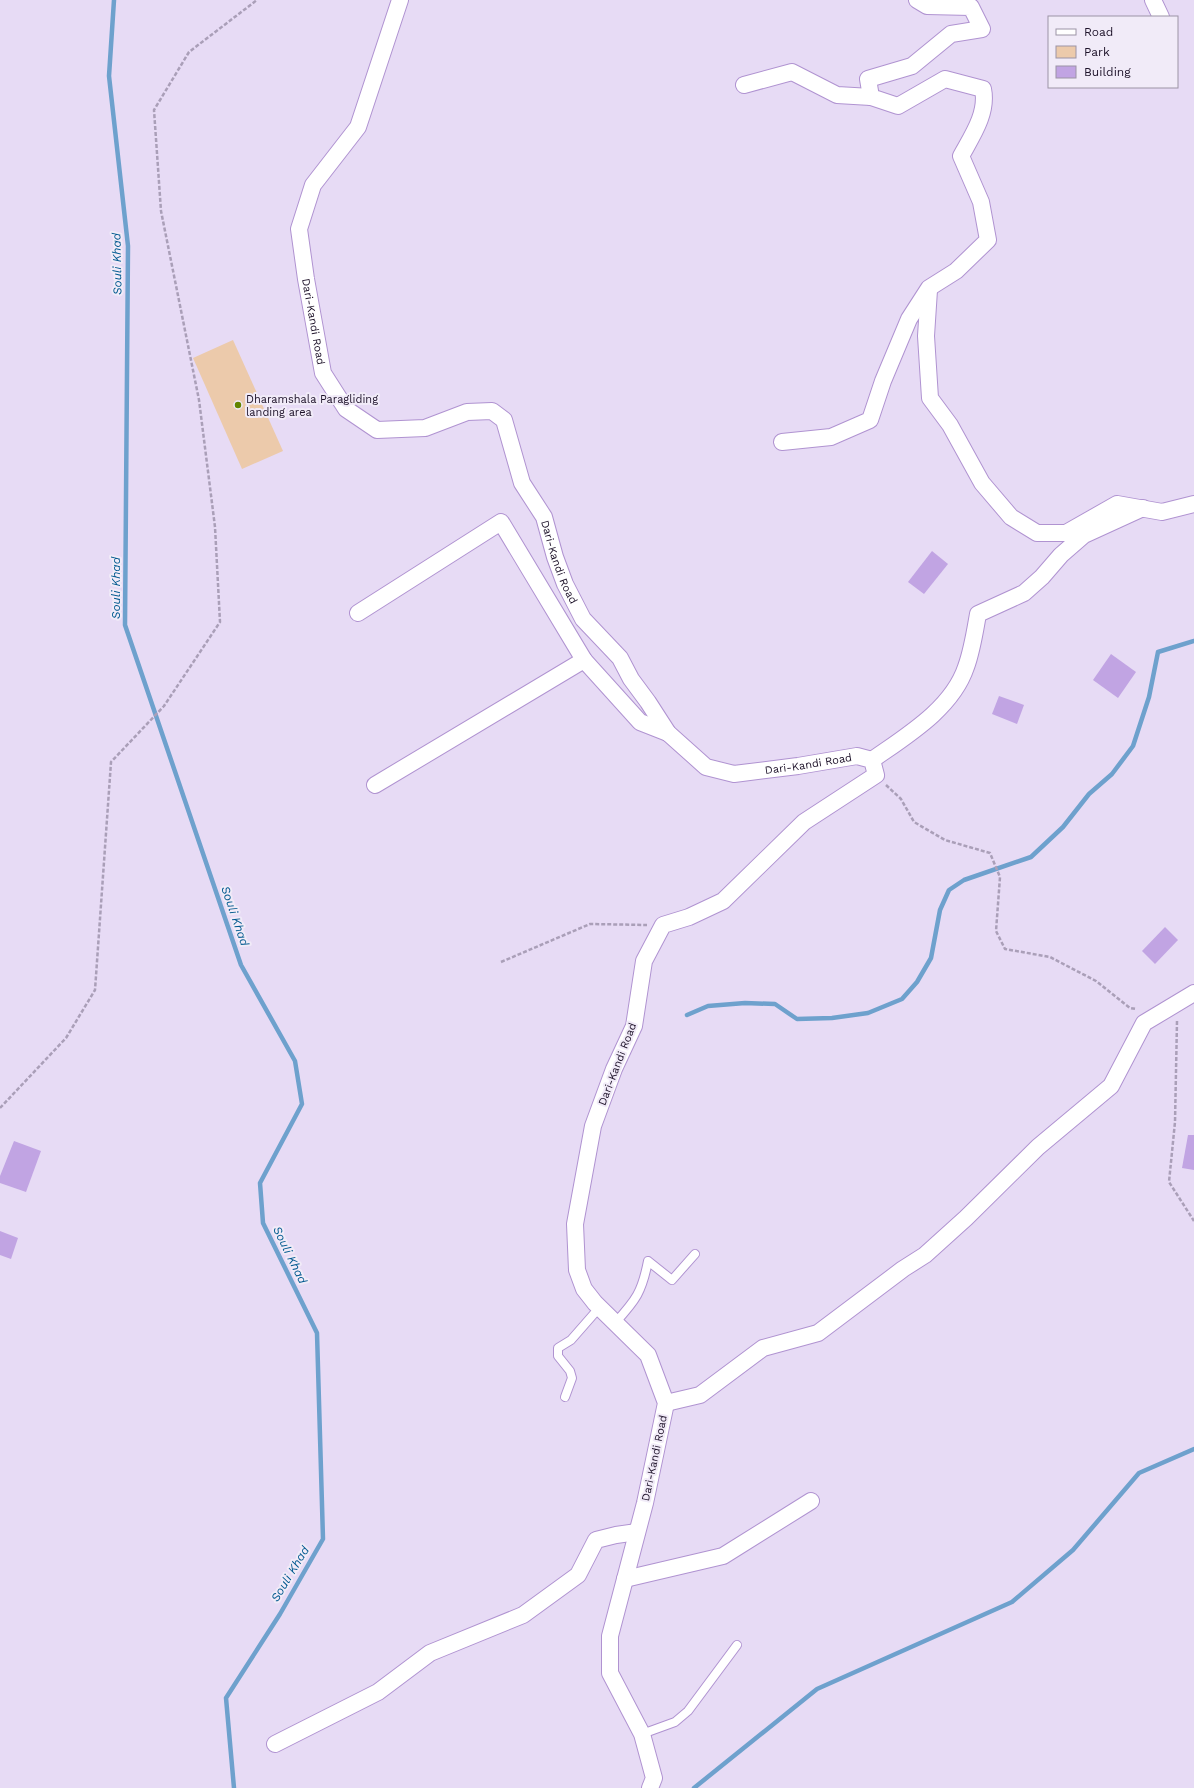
<svg xmlns="http://www.w3.org/2000/svg" width="1194" height="1788" font-family="'Work Sans',sans-serif">
	<rect width="100%" height="100%" fill="#e7dbf5"/>
	<path fill="#eccaab" d="M233,340L283,451L242,469L193,358Z"/>
	<g fill="none" stroke-linecap="round" stroke-linejoin="round">
		<g stroke="#6ea1cd" stroke-width="4.5">
			<path d="M114,0L109,76L128,246L125,625L241,965L295,1061L302,1104L260,1183L263,1223L317,1333L323,1539L280,1614L226,1698L234,1788"/>
			<path d="M687,1015L708,1006L745,1003L775,1004L797,1019L832,1018L868,1013L902,999L917,982L931,958L940,910L949,890L964,880L1031,857L1063,827L1089,794L1112,774L1133,746L1149,697L1158,652L1194,641"/>
			<path d="M694,1788L817,1689L1012,1602L1073,1550L1139,1473L1194,1449"/>
		</g>
	</g>
	<g fill="#c1a4e3">
		<path d="M932,551L948,564L924,594L908,582Z"/>
		<path d="M1111,654L1136,672L1118,698L1093,680Z"/>
		<path d="M999,696L1024,705L1017,724L992,714Z"/>
		<path d="M1165,927L1178,940L1155,964L1142,951Z"/>
		<path d="M1188,1135H1194V1170L1182,1168Z"/>
		<path d="M14,1141L41,1151L26,1192L0,1183V1176Z"/>
		<path d="M0,1231L18,1238L11,1259L0,1255Z"/>
	</g>
	<g fill="none" stroke-linecap="round" stroke-linejoin="round">
		<g stroke="#b093d1" stroke-width="10">
			<g id="service">
				<path d="M615,1323C636,1300 642,1292 648,1261L672,1280L695,1254"/>
				<path d="M565,1397L572,1378L570,1371L558,1356V1348L571,1340L599,1308"/>
				<path d="M642,1734L675,1722L688,1711L737,1645"/>
			</g>
		</g>
		<g stroke="#b093d1" stroke-width="18">
			<g id="minor">
				<path id="s1" d="M400,0L358,127L313,185L299,229L306,279L323,373L346,409L377,430L425,428L467,412L492,411L504,420L522,483L544,517L555,557L565,584L583,619L620,658L631,679L648,702L668,733L706,767L734,774L798,766L857,756L872,760L876,775L804,822L723,901L689,917L663,925L644,961L634,1026L614,1069L593,1126L575,1224L577,1270L584,1289L595,1303L648,1355L666,1403L645,1503L610,1636V1673L642,1734L654,1778L650,1788"/>
				<path d="M1153,0L1161,17"/>
				<path d="M744,85L792,72L837,95L871,97"/>
				<path d="M929,290L926,336L930,398L950,425L982,483L1011,517L1037,533H1066L1117,504L1162,512L1194,504"/>
				<path d="M782,442L831,437L870,420L883,381L909,319L929,288L956,271L988,240L981,202L961,156C972,136 988,113 983,89L945,79L898,106L871,97L868,79L912,66L951,34L982,29L971,7L927,6L917,0"/>
				<path d="M358,613L501,522L584,660"/>
				<path d="M872,760C906,736 952,709 966,667C972,651 975,631 978,614L1024,593L1042,577L1061,555L1084,535L1143,508"/>
				<path d="M375,785L584,660L640,722L668,733"/>
				<path d="M666,1403L700,1395L763,1348L818,1333L903,1269L925,1255L966,1218L1038,1147L1111,1086L1144,1023L1194,993"/>
				<path d="M625,1579L723,1556L811,1501"/>
				<path d="M275,1744L378,1692L430,1653L523,1615L578,1575L596,1540L616,1535L637,1532"/>
			</g>
		</g>
		<g stroke="#aa9fb8" stroke-width="2.5" stroke-dasharray="4 2" stroke-linecap="butt">
			<path d="M886,785L901,799L914,822L945,840L990,853L1000,877L996,931L1005,949L1050,957L1096,981L1130,1008L1136,1009"/>
			<path d="M501,962L590,924L647,925"/>
			<path d="M1177,1021L1175,1122L1169,1182L1194,1221"/>
			<path d="M0,1108L66,1038L95,990L111,762L164,706L220,622L215,527L199,400L161,211L154,110L189,52L257,0"/>
		</g>
		<use href="#service" stroke="#fff" stroke-width="8"/>
		<use href="#minor" stroke="#fff" stroke-width="16"/>
	</g>
	<circle fill="#628400" stroke="#f1ebf8" stroke-width="1.5" cx="238" cy="405" r="4"/>
	<g text-anchor="middle" stroke-width="4" stroke-linejoin="round" paint-order="stroke">
		<g font-size="11" fill="#1d1229" stroke="#f1ebf8">
			<text dy="4" stroke="none"><textPath href="#s1" startOffset="347">Dari-Kandi Road</textPath></text>
			<text dy="4" stroke="none"><textPath href="#s1" startOffset="766">Dari-Kandi Road</textPath></text>
			<text dy="4" stroke="none"><textPath href="#s1" startOffset="1126">Dari-Kandi Road</textPath></text>
			<text transform="translate(617 1064) rotate(-69)" y="4">Dari-Kandi Road</text>
			<text transform="translate(654 1458) rotate(-78)" y="4">Dari-Kandi Road</text>
		</g>
		<g font-size="11" fill="#1d1229" stroke="#f1ebf8" text-anchor="start">
			<text x="246" y="403">Dharamshala Paragliding<tspan x="246" dy="13">landing area</tspan></text>
		</g>
		<g font-size="12" font-style="italic" fill="#00598f" stroke="#f1ebf8">
			<text transform="translate(117 264) rotate(-91)" y="4">Souli Khad</text>
			<text transform="translate(116 588) rotate(-90)" y="4">Souli Khad</text>
			<text transform="translate(235 916) rotate(71)" y="4">Souli Khad</text>
			<text transform="translate(290 1255) rotate(64)" y="4">Souli Khad</text>
			<text transform="translate(290 1574) rotate(-59)" y="4">Souli Khad</text>
		</g>
	</g>
	<rect x="1048" y="16" width="130" height="72" fill="#f1ebf8" stroke="#9c94a5"/>
	<rect x="1056" y="29" width="20" height="6" fill="#ffffff" stroke="#9c94a5"/>
	<text x="1084" y="36" font-size="12" fill="#1d1229">Road</text>
	<rect x="1056" y="46" width="20" height="12" fill="#eccaab" stroke="#9c94a5"/>
	<text x="1084" y="56" font-size="12" fill="#1d1229">Park</text>
	<rect x="1056" y="66" width="20" height="12" fill="#c1a4e3" stroke="#9c94a5"/>
	<text x="1084" y="76" font-size="12" fill="#1d1229">Building</text>
</svg>
